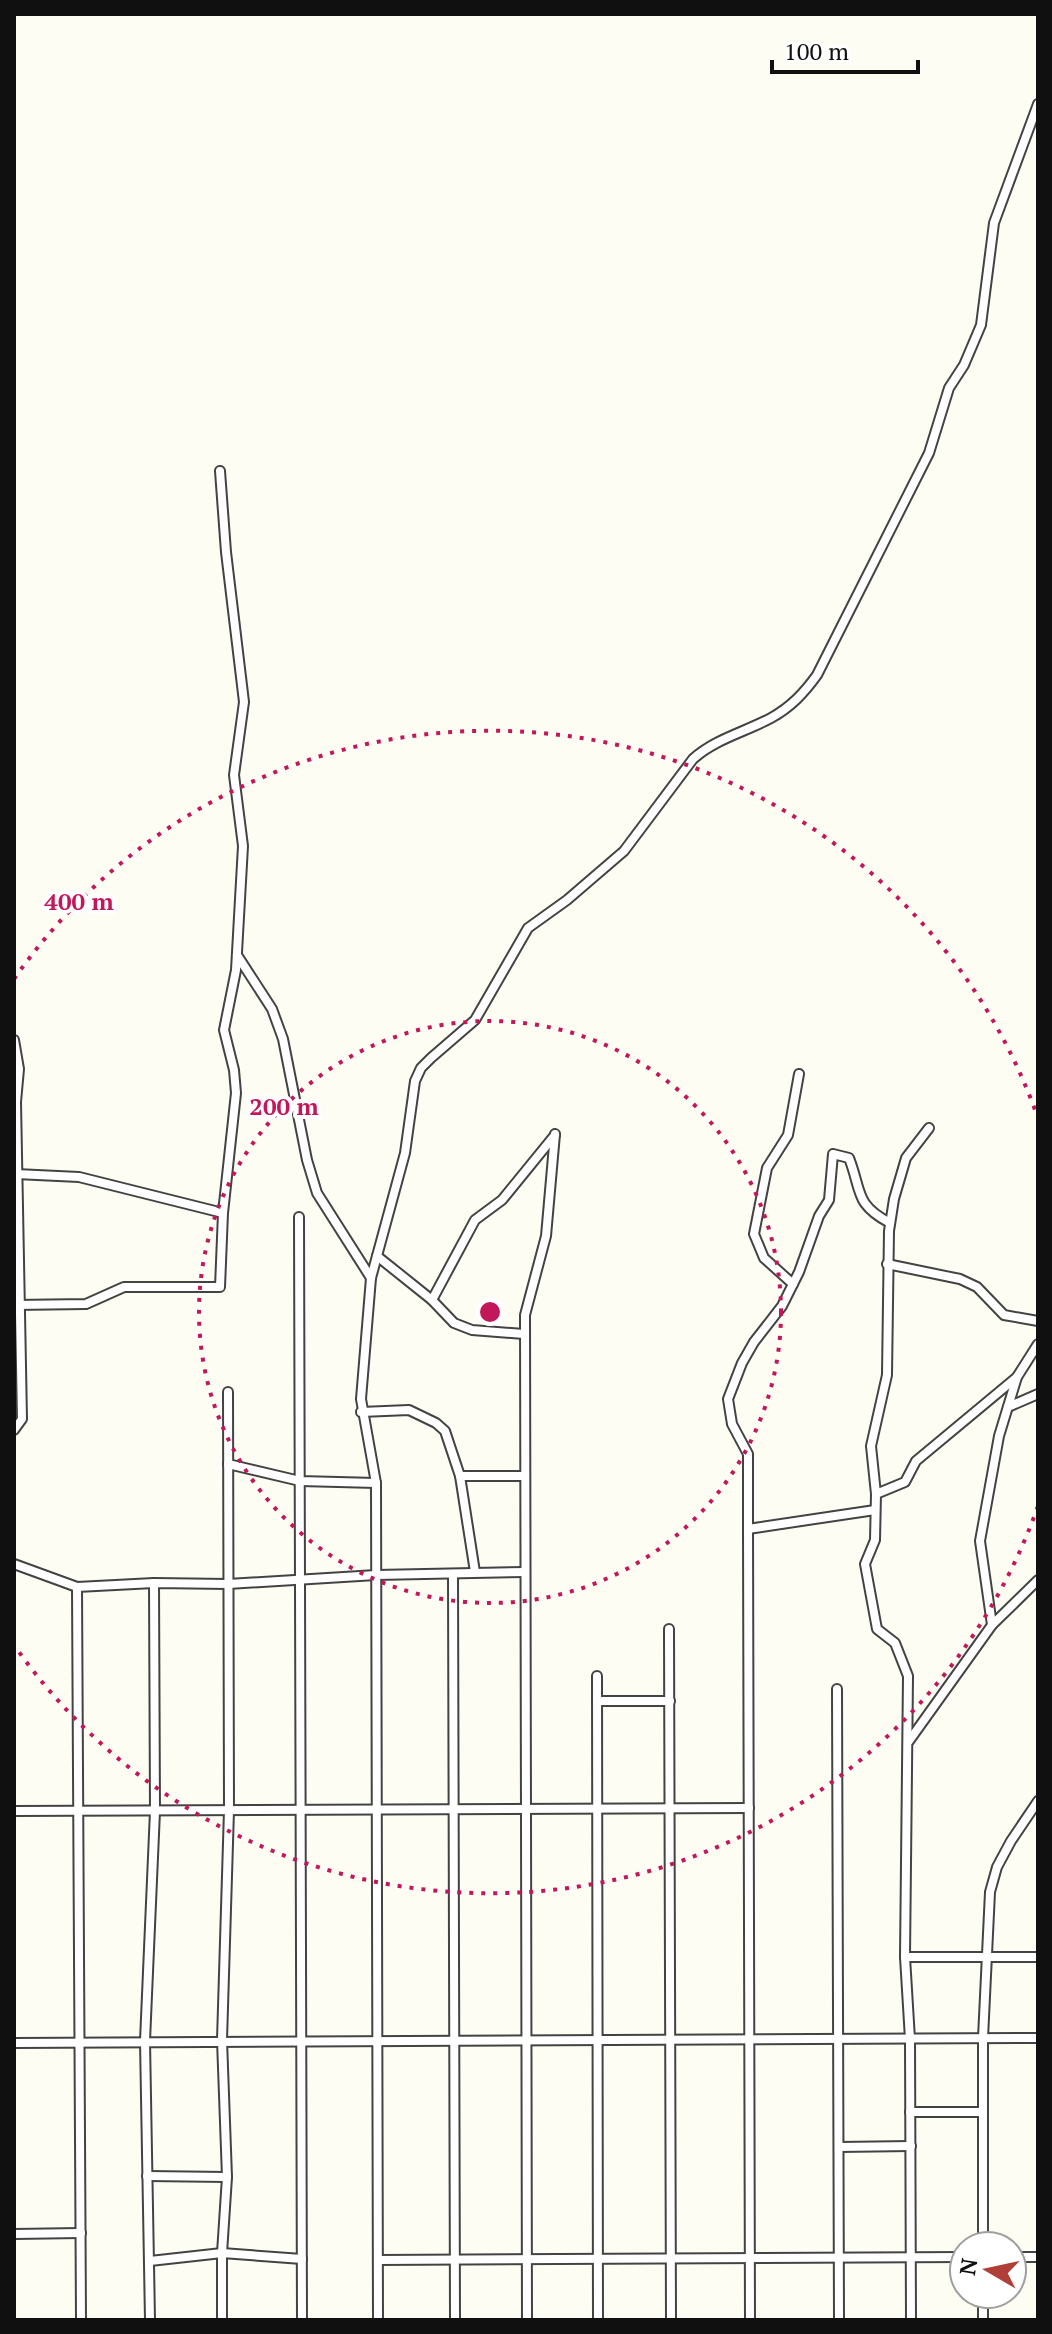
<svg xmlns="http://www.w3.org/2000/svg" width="1052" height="2334" font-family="'PT Serif',serif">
	<rect width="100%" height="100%" fill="#fefdf4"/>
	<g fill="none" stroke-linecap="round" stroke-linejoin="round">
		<g stroke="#434343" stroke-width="12">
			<g id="street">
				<path d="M237,955L272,1009L283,1039L307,1160L317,1193L371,1278"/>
				<path d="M14,1040L19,1069L16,1102L22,1419L14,1430"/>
				<path d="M16,1174L79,1177L223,1213"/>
				<path d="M299,1217L302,2320"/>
				<path d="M377,1256L432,1300L454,1323L472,1330L524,1334"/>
				<path d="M887,1264L960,1279L977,1287L1004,1315L1038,1321"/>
				<path d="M793,1284L764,1258L754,1234L767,1168L788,1135L799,1074"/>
				<path d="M432,1300L475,1220L502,1200L555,1135"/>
				<path d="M14,1305L86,1304L124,1287H220L223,1213L236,1093L234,1070L224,1030L236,970L243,846L234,775L244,702L226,552L220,471"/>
				<path d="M1008,1407L1038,1394"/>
				<path d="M361,1412L409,1410L436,1423L445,1431L460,1476L475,1572"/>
				<path d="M228,1464L300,1481L376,1483"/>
				<path d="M460,1476H525"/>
				<path d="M876,1494L905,1482L916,1461L1017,1377"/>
				<path d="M875,1510L748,1529V1454L732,1424L728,1399L742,1363L754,1342L782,1306L799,1272L819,1216L829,1200L833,1154L849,1158C862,1191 854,1204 890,1223"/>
				<path d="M748,1529L750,2320"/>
				<path d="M14,1564L77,1587L154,1583L228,1584L376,1575L525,1572"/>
				<path d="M453,1574L455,2320"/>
				<path d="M77,1587L81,2320"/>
				<path d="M992,1625L1038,1580"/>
				<path d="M669,1629L671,2320"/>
				<path d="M597,1676L598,2320"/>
				<path d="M837,1689L839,2320"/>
				<path d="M597,1701H670"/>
				<path d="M909,1741L992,1625L980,1541L999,1436L1017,1377L1038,1344"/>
				<path d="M14,1811L749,1808"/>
				<path d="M905,1957H1038"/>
				<path d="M14,2043L1038,2038"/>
				<path d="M910,2112H983"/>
				<path d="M839,2147L911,2146"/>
				<path d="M147,2176L227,2177"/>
				<path d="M14,2234L81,2233"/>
				<path d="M983,2246V2038L990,1892L997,1867L1011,1841L1038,1801"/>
				<path d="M1012,2257H1038"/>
				<path d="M378,2260L964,2257"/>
				<path d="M150,2261L222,2253L302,2259"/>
				<path d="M983,2294V2320"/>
				<path d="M150,2320L145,2041L155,1811L154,1583"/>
				<path d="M222,2320V2253L227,2177L222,2040L229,1810L228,1392"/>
				<path d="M378,2320L376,1483L361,1399L371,1278L405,1153L415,1081L421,1068L431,1058L475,1020L528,928L567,900L624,851L693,759C715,739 745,732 771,718C791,707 804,693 817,675L929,453L949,388L964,365L981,325L994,223L1038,104"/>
				<path d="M527,2320L525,1315L546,1236L555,1134"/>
				<path d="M911,2320L910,2039L905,1957L908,1676L895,1643L877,1629L865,1564L875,1540L876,1494L871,1446L887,1375L889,1231L894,1199L906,1158L929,1128"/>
			</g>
		</g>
		<use href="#street" stroke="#fff" stroke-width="8"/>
	</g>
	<g fill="none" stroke="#c2185b" stroke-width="4" stroke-dasharray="4 8">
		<circle cx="490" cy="1312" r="291"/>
		<path d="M1038 1506A581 581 0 0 1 14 1645M14 979A581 581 0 0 1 1038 1118"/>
	</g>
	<circle cx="490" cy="1312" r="12" fill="#c2185b" stroke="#fff" stroke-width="4"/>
	<g font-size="24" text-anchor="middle" font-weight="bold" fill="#c2185b" stroke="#fff" stroke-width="8" stroke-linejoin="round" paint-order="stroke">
		<text x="79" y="910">400 m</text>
		<text x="284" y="1115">200 m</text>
	</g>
	<rect width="1052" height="2334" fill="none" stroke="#101010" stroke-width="32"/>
	<g transform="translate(988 2270) rotate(279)"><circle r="38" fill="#ffffff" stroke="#9f9f9f" stroke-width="2"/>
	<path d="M0-6L14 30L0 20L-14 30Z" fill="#b03f38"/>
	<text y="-12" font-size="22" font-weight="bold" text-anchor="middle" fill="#101010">N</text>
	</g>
	<path d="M772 60v12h146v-12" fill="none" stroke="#101010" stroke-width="4"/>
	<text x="784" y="60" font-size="24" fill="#101010" stroke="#ffffff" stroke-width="6" paint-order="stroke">100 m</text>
</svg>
